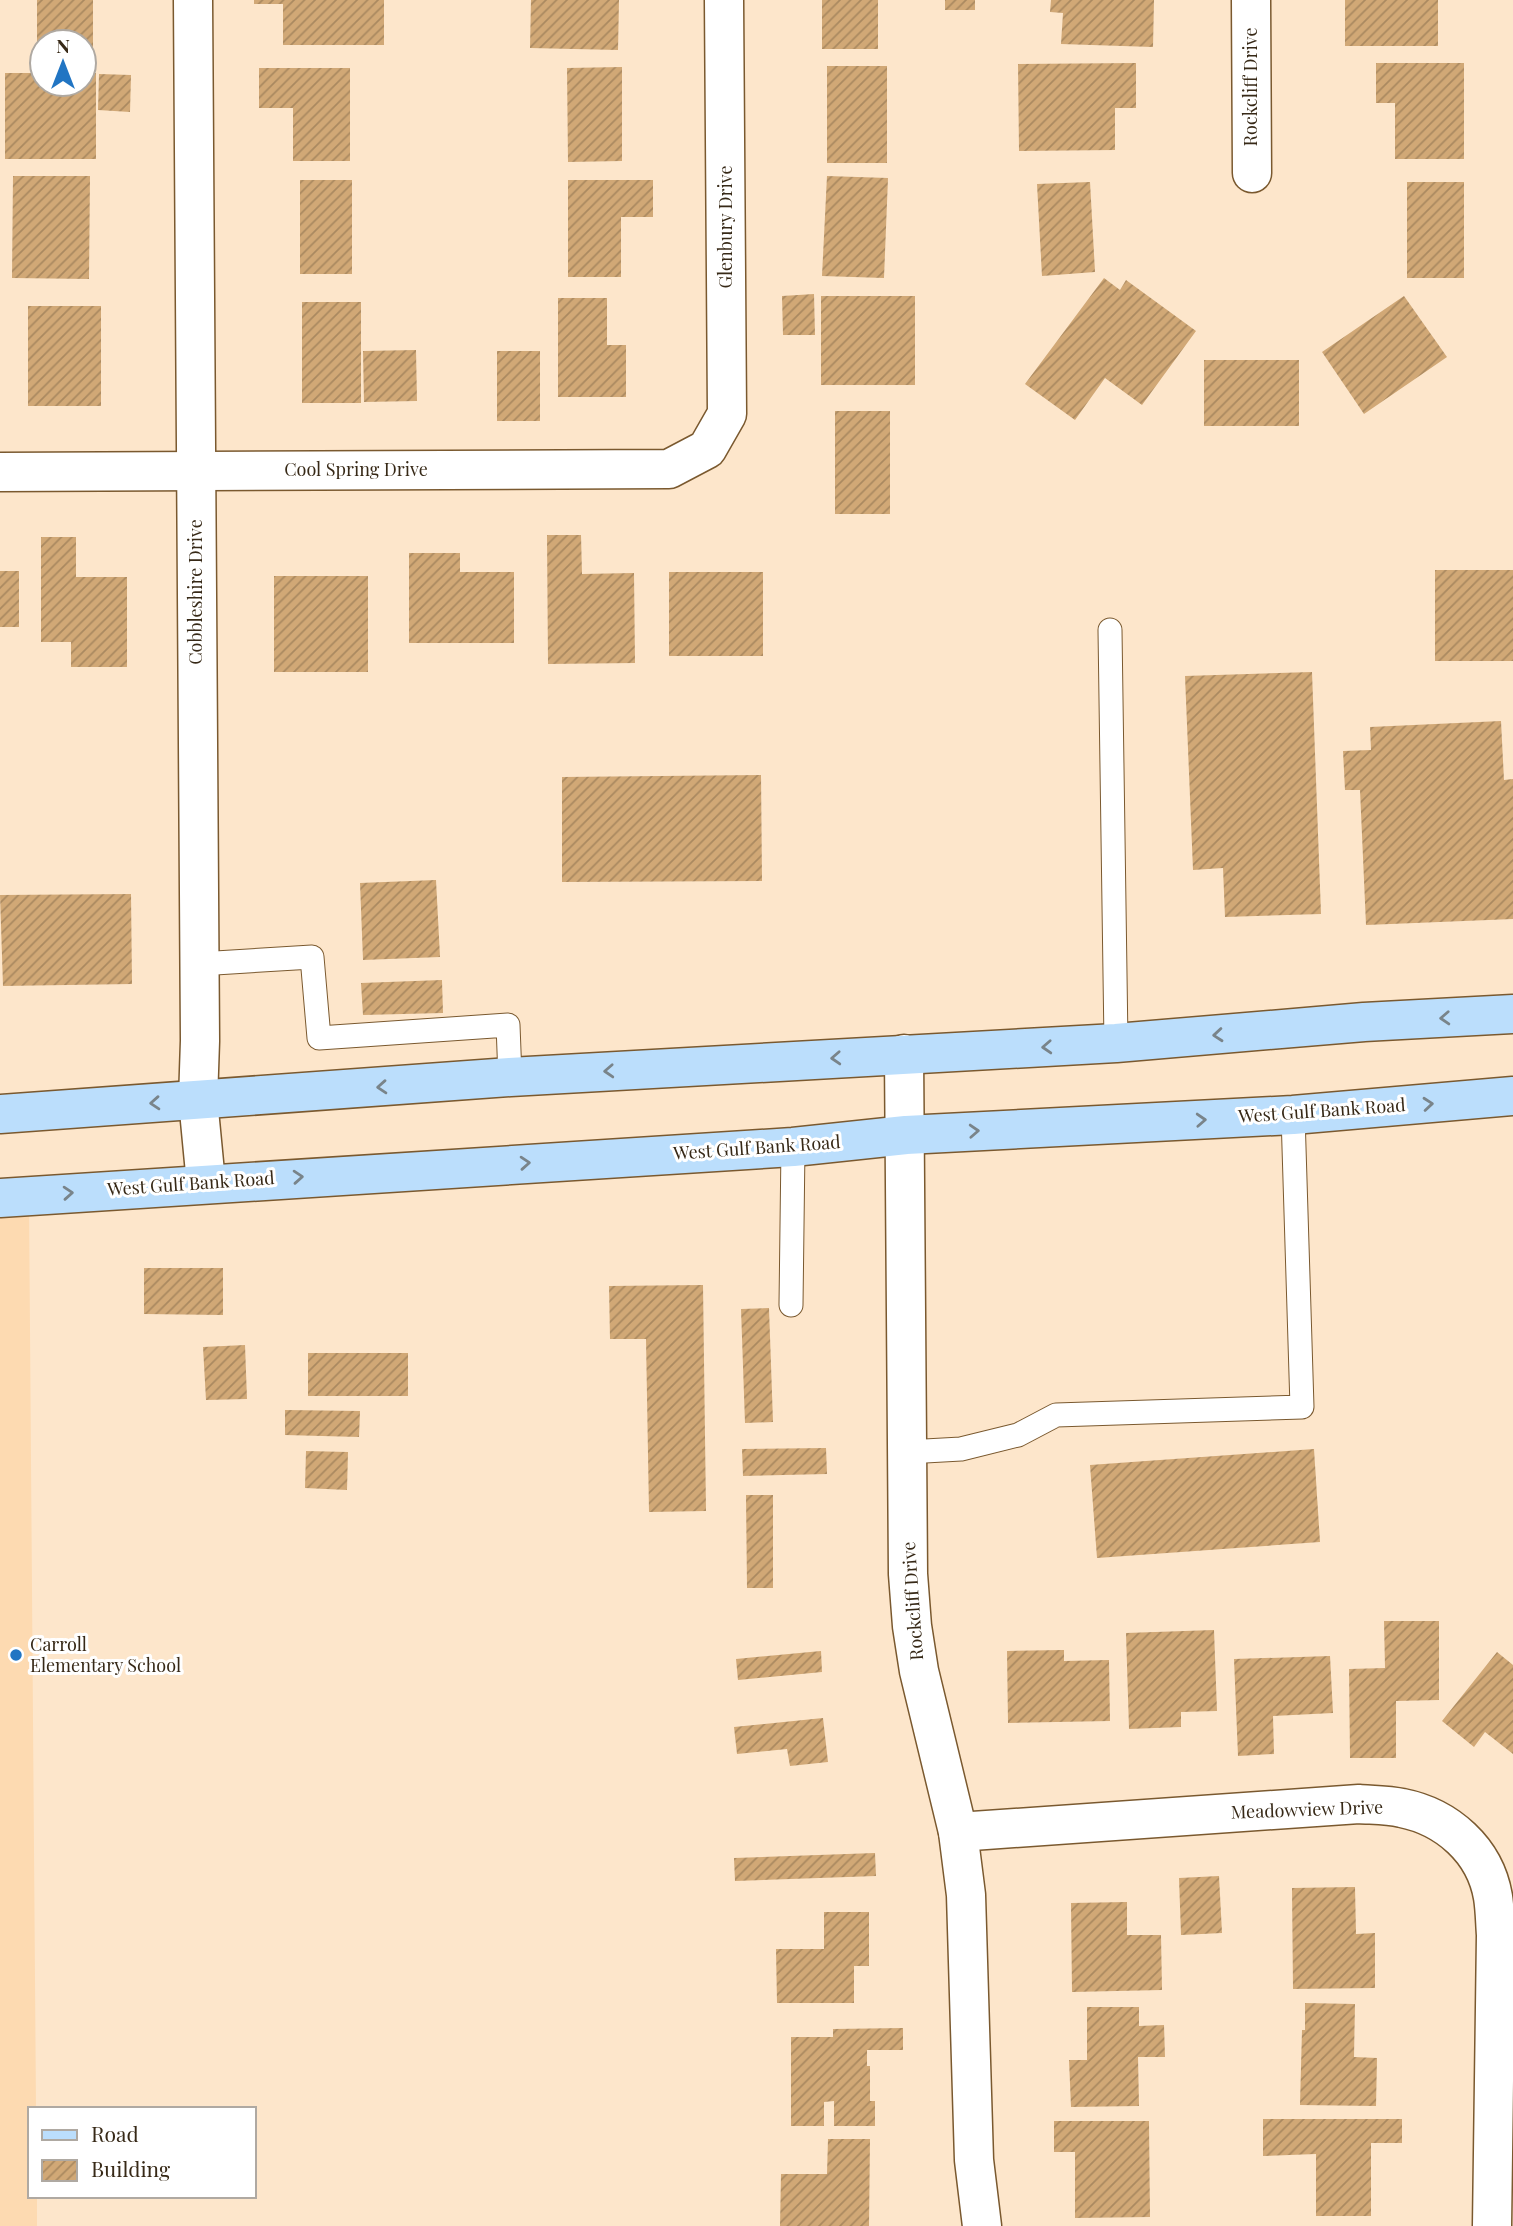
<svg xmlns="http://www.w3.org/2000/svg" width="1513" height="2226" font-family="'Playfair Display',serif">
	<defs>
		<pattern id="building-hatch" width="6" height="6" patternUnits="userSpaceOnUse" patternTransform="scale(1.75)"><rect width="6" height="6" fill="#d1a876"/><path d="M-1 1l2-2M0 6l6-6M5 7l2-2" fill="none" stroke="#aa8960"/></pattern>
	</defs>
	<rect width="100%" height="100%" fill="#fde6cb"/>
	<path fill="#fddab1" d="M29,1200L36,2109H30V2196H37V2226H0V1202Z"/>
	<g fill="url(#building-hatch)">
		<path d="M37,0H93V55H84V42H42V55H37Z"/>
		<path d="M254,0H384V45H283V4H254Z"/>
		<path d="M531,0H619L618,50L530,48Z"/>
		<rect x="822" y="0" width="56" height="49"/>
		<rect x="945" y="0" width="30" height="10"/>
		<path d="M1051,0H1154L1153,47L1061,44L1063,13L1050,12Z"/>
		<rect x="1345" y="0" width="93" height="46"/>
		<path d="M1136,63V108H1115V150L1019,151L1018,64Z"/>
		<path d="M1376,63H1464V159H1395V103H1376Z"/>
		<rect x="827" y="66" width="60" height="97"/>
		<path d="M622,67V161L568,162L567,68Z"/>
		<path d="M259,68H350V161H293V108H259Z"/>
		<path d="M5,73H42V84H84V73H96V159H5Z"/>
		<path d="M99,74L131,75L130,112L98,110Z"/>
		<path d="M13,176H90L89,279L12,278Z"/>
		<path d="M827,176L888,178L884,278L822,276Z"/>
		<rect x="300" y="180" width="52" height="94"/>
		<path d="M568,180H653V217H621V277H568Z"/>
		<path d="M1090,182L1095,272L1042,276L1037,184Z"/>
		<rect x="1407" y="182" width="57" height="96"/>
		<path d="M1104,278L1120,290L1126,280L1196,331L1142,405L1105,378L1075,420L1025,384Z"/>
		<path d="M814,294L815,335H783L782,296Z"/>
		<rect x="821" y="296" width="94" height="89"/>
		<path d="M1404,296L1447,357L1364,414L1322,352Z"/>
		<path d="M558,298H607V345H626V397H558Z"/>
		<rect x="302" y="302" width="59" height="101"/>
		<rect x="28" y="306" width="73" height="100"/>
		<path d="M416,350L417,401L364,402L363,351Z"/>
		<rect x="497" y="351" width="43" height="70"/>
		<rect x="1204" y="360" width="95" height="66"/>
		<rect x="835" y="411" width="55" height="103"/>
		<path d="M547,535H581L582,574L634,573L635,663L548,664Z"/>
		<path d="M41,537H76V577H127V667H71V642H41Z"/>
		<path d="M409,553H460V572H514V643H409Z"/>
		<rect x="1435" y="570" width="78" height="91"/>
		<rect x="0" y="571" width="19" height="56"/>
		<rect x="669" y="572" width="94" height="84"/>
		<rect x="274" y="576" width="94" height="96"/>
		<path d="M1312,672L1321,914L1225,917L1223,868L1193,870L1185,676Z"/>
		<path d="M1501,721L1504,780L1513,779V919L1366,925L1360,790H1345L1343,751L1371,750L1370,727Z"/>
		<path d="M761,775L762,881L562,882V777Z"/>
		<path d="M436,880L440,957L363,960L360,883Z"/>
		<path d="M131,894L132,984L3,986L0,895Z"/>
		<path d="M442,980L443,1013L363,1015L361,983Z"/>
		<path d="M144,1268H223V1315L144,1314Z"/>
		<path d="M703,1285L706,1511L649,1512L646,1339H610L609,1286Z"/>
		<path d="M769,1308L773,1422L745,1423L741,1309Z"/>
		<path d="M245,1345L247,1399L206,1400L203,1347Z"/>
		<rect x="308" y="1353" width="100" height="43"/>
		<path d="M285,1410L360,1411L359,1437L285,1435Z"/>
		<path d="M826,1448L827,1474L743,1476L742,1449Z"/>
		<path d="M1314,1449L1320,1542L1097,1558L1090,1465Z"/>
		<path d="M306,1451L348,1452L347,1490L305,1488Z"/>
		<path d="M746,1495H773V1588H747Z"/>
		<path d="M1384,1621H1439V1700L1396,1701V1758H1350L1349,1669L1385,1668Z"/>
		<path d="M1214,1630L1217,1711L1181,1712V1727L1129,1729L1126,1633Z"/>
		<path d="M1064,1650V1661L1109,1660L1110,1721L1008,1723L1007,1651Z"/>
		<path d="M821,1651L822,1672L738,1680L736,1659Z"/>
		<path d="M1497,1652L1513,1665V1754L1485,1732L1474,1747L1442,1721Z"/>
		<path d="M1330,1656L1333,1713L1273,1716L1274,1754L1238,1756L1234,1659Z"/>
		<path d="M823,1718L828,1762L790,1766L787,1749L737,1754L734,1727Z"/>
		<path d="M875,1853L876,1876L735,1881L734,1858Z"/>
		<path d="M1219,1876L1222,1933L1181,1935L1179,1878Z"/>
		<path d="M1355,1887L1356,1934L1375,1933V1988L1293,1989L1292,1888Z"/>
		<path d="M1127,1902V1935H1161L1162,1990L1072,1992L1071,1903Z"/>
		<path d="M824,1912H869V1966H854V2003H777L776,1949H824Z"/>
		<path d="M1305,2003L1355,2004L1354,2057L1377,2058L1376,2106L1300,2105L1302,2030H1305Z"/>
		<path d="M1087,2007H1139V2026L1164,2025L1165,2057H1138L1139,2106L1071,2107L1069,2060H1087Z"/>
		<path d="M903,2028V2050H867V2066H870V2101H875V2126H834V2101L824,2102V2126H791V2037H833V2029Z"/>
		<path d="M1263,2119H1402V2143H1371V2216H1316V2154L1263,2156Z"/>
		<path d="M1054,2121H1149L1150,2217L1075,2218V2152H1054Z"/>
		<path d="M828,2139H870L869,2226H780L781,2174H827Z"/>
	</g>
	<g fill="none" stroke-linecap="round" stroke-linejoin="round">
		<g stroke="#7a592f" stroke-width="25">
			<g id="lane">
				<path d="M1110,630L1116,1043"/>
				<path d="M199,964L312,957L319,1038L508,1025L510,1077"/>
				<path d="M791,1305L793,1147"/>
				<path d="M907,1452L961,1449L1018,1435L1056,1415L1302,1407L1293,1115"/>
			</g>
		</g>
		<g stroke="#7a592f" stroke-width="41">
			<g id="street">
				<path d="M193,0L200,1041L198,1100L206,1183"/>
				<path d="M1251,0L1252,173"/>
				<path d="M0,472L669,469L707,449L727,414L724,0"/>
				<path d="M904,1054L908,1574L912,1626L919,1671L958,1832L966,1895L974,2160L982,2226"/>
				<path d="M958,1832L1359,1804C1373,1805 1389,1805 1402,1808C1447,1817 1485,1850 1493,1897C1495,1909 1495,1922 1496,1935L1492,2226"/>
			</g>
		</g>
		<g stroke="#7a592f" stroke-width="41">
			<g id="secondary">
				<path d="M0,1114L510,1077L1116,1043L1364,1022L1513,1014"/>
				<path d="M0,1198L793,1147L906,1135L1293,1115L1513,1096"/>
			</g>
		</g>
		<use href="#lane" stroke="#fff" stroke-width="23"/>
		<use href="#street" stroke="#fff" stroke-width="38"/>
		<use href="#secondary" stroke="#bbdefc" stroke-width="38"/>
	</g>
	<defs><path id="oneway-chevron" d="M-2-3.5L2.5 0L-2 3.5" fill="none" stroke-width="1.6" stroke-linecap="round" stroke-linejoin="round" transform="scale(1.75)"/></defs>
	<g stroke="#79848a">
		<use href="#oneway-chevron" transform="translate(1445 1018) rotate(177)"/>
		<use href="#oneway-chevron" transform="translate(1218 1035) rotate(175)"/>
		<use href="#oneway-chevron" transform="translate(1047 1047) rotate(177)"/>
		<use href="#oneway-chevron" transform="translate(836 1058) rotate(177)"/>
		<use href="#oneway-chevron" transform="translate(609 1071) rotate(177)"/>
		<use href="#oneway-chevron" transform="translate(382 1087) rotate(176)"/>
		<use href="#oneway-chevron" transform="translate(155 1103) rotate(176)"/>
		<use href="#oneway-chevron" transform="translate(1428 1104) rotate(-5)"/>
		<use href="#oneway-chevron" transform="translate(1201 1120) rotate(-3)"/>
		<use href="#oneway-chevron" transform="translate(974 1131) rotate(-3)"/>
		<use href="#oneway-chevron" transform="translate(525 1163) rotate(-4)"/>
		<use href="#oneway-chevron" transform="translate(298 1177) rotate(-4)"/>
		<use href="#oneway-chevron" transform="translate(68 1193) rotate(-4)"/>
	</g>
	<circle fill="#2175c3" stroke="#fff" stroke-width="2.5" cx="16" cy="1655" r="7"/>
	<g text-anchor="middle" stroke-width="6" stroke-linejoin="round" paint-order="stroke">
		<g font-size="18" fill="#372917" stroke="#fff">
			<text transform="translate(1251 87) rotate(-90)" y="6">Rockcliff Drive</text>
			<text transform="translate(726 227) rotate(-90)" y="6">Glenbury Drive</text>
			<text x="356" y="476">Cool Spring Drive</text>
			<text transform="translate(196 592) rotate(-90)" y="6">Cobbleshire Drive</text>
			<text transform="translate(1322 1111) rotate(-4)" y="6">West Gulf Bank Road</text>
			<text transform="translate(757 1148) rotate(-4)" y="6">West Gulf Bank Road</text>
			<text transform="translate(191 1184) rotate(-4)" y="6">West Gulf Bank Road</text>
			<text transform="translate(913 1601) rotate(-94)" y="6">Rockcliff Drive</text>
			<text transform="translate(1307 1810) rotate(-2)" y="6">Meadowview Drive</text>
		</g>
		<g font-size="18" fill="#372917" stroke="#fff" text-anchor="start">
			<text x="30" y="1651">Carroll<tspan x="30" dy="21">Elementary School</tspan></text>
		</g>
	</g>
	<rect x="28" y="2107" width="228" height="91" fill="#ffffff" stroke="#afa9a2" stroke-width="2"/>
	<rect x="42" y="2130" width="35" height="10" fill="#bbdefc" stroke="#afa9a2" stroke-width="2"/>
	<text x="91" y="2142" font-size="21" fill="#372917">Road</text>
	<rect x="42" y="2160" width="35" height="21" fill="url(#building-hatch)" stroke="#afa9a2" stroke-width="2"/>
	<text x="91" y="2177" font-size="21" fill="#372917">Building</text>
	<g transform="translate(63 63)"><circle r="33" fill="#ffffff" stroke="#afa9a2" stroke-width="2"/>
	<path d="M0-5L12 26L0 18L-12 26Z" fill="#2175c3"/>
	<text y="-10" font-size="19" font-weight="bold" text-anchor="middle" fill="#372917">N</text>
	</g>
</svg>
